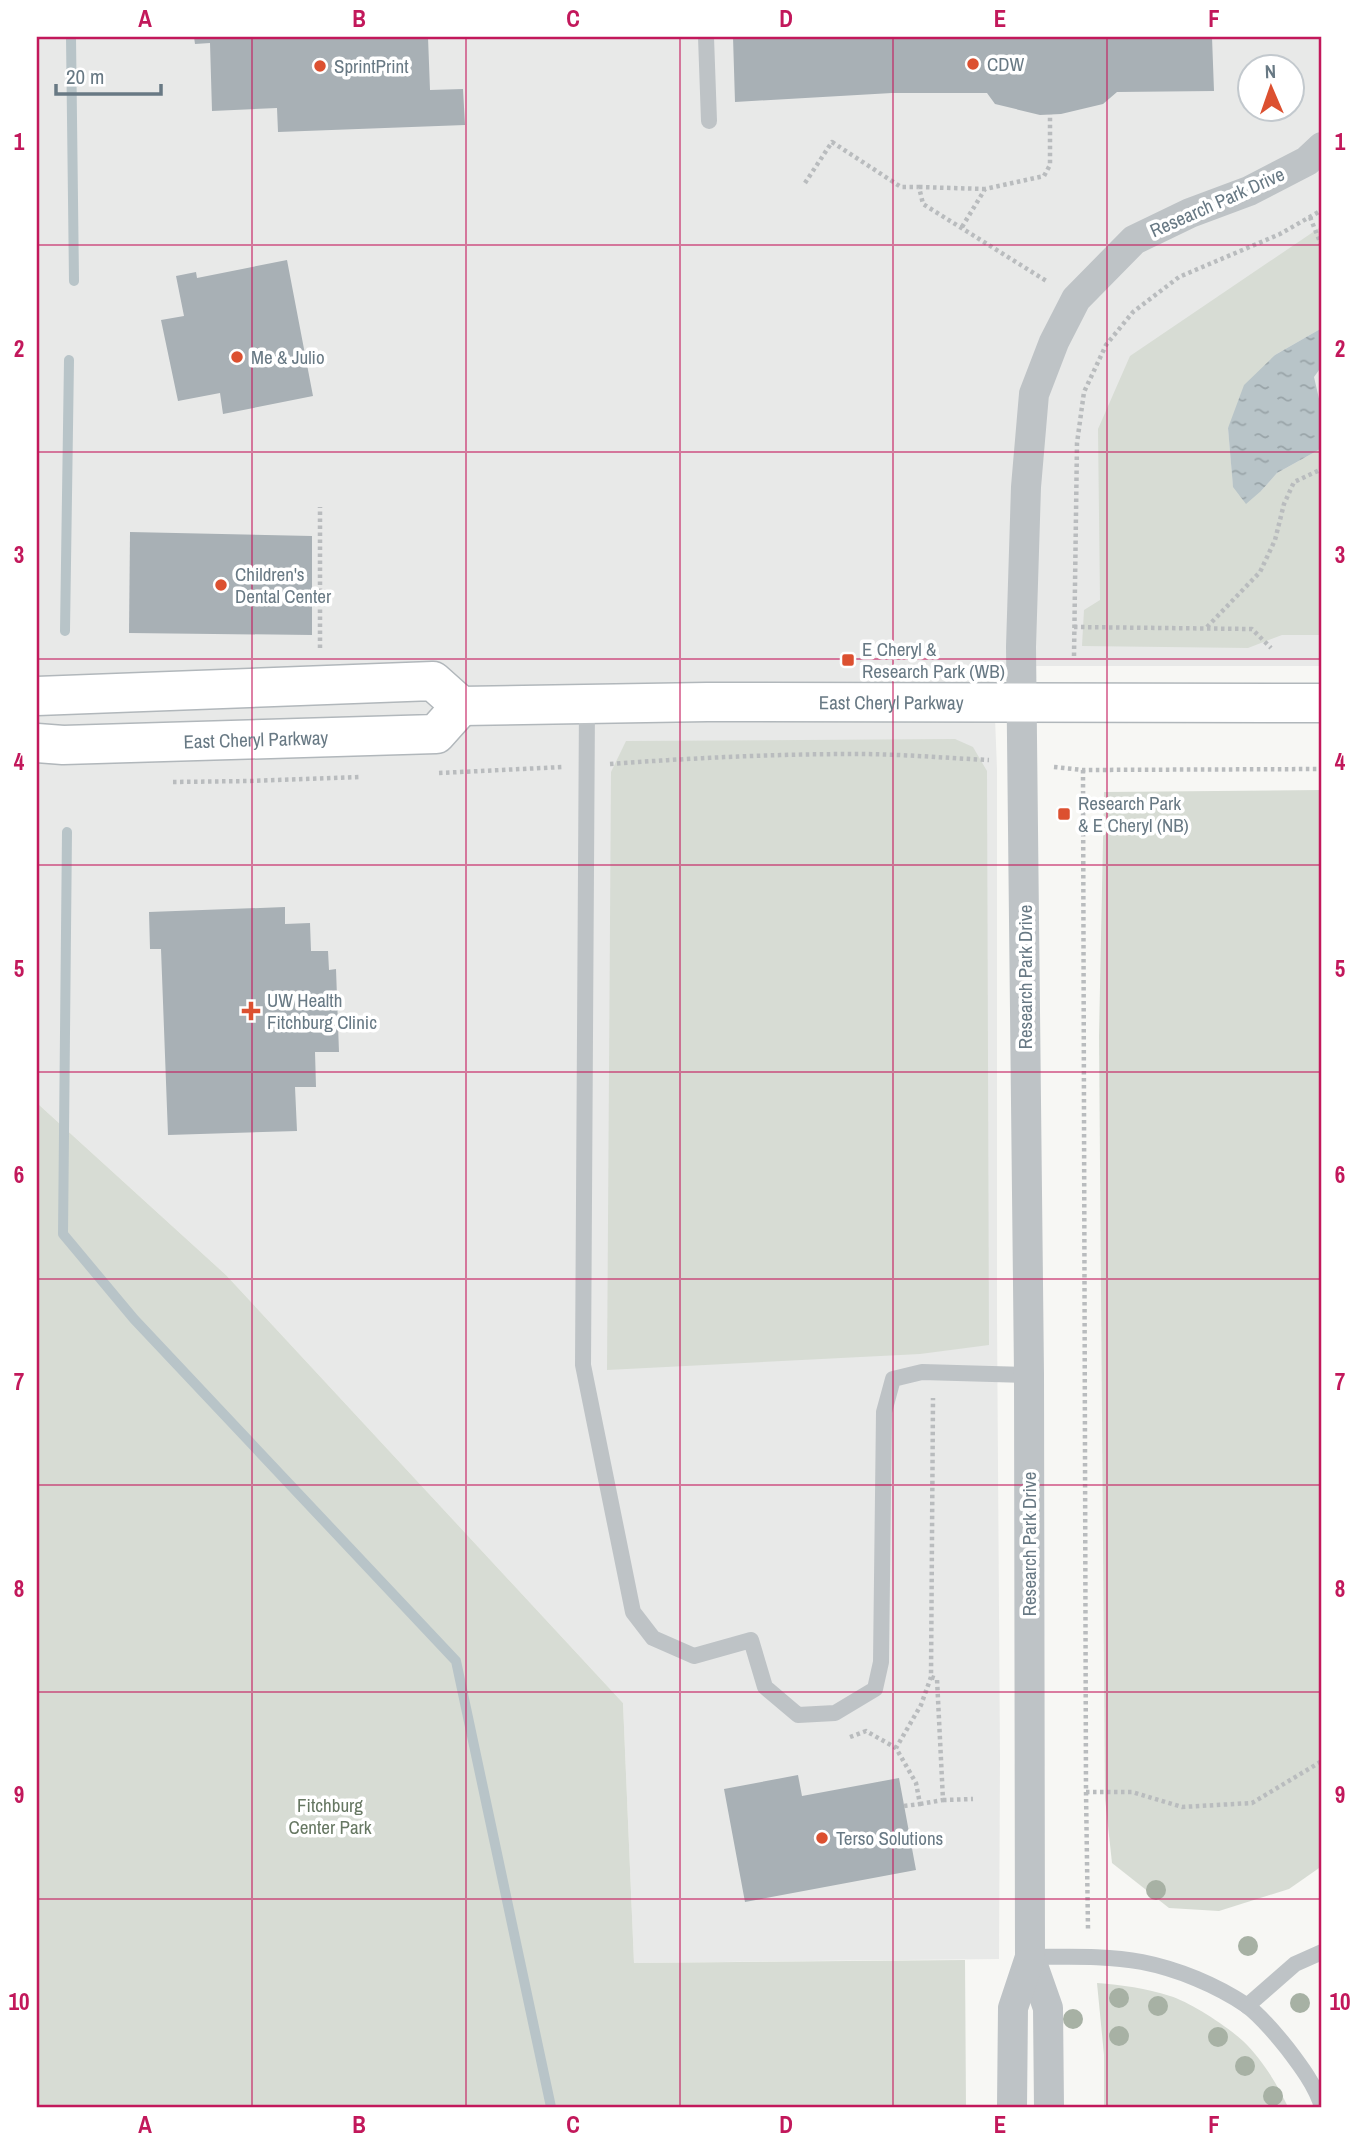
<svg xmlns="http://www.w3.org/2000/svg" width="1359" height="2144" font-family="'Archivo Narrow',sans-serif">
	<defs>
		<pattern id="water-ripples" width="26" height="14" patternUnits="userSpaceOnUse" patternTransform="scale(1.75)"><rect width="26" height="14" fill="#b8c4c8"/><path d="M2 4q2-2 4 0t4 0M15 11q2-2 4 0t4 0" fill="none" stroke="#99a4a8"/></pattern>
	</defs>
	<rect width="100%" height="100%" fill="#f7f7f4"/>
	<path fill="#e8e9e8" fill-rule="evenodd" d="M37,37H1322V666H993L997,769V1318L1000,1759L999,1959L634,1963L623,1703L226,1275L37,1103ZM1250,66H1292V108H1250Z"/>
	<g fill="#d7dcd4">
		<path d="M1322,226V328L1275,355L1228,428L1233,486L1261,491L1277,473L1322,448V635H1282L1248,648L1082,646L1084,610L1100,600L1098,429L1130,356Z"/>
		<path d="M955,739L973,747L987,771L989,1345L920,1354L607,1370L611,772L626,741Z"/>
		<path d="M1322,790V1866L1289,1889L1219,1911L1169,1908L1112,1863L1105,1798L1099,1036L1104,792Z"/>
		<path d="M37,1103L226,1275L623,1703L634,1963L965,1960L966,2107H37Z"/>
		<path d="M1097,1983C1122,1985 1146,1988 1170,1996C1190,2002 1228,2027 1243,2041C1262,2059 1277,2084 1288,2107H1104V2055Z"/>
	</g>
	<path fill="url(#water-ripples)" d="M1322,328V366L1314,377L1320,403H1322V448L1277,473L1261,491L1246,504L1233,487L1228,428L1244,385L1275,355Z"/>
	<g fill="none" stroke-linecap="round" stroke-linejoin="round">
		<g stroke="#b8c4c8" stroke-width="10">
			<path d="M71,37L74,281"/>
			<path d="M65,631L69,360"/>
			<path d="M67,832L63,1234L134,1319L456,1661L551,2107"/>
		</g>
	</g>
	<g fill="#a8b0b5">
		<path d="M194,37H428L430,90L463,89L465,125L278,132L277,108L212,111L210,43L195,44Z"/>
		<path d="M733,37H1212L1214,91L1117,92L1103,104L1061,114L1040,115L995,104L987,93H892L735,102Z"/>
		<path d="M287,260L313,396L223,414L220,393L178,401L161,320L184,316L176,276L196,272L197,278Z"/>
		<path d="M130,532L312,536V635L129,633Z"/>
		<path d="M285,907V924L310,923L311,951H328L329,970L336,969L339,1052H315L316,1087H295L297,1131L168,1135L161,949H150L149,912Z"/>
		<path d="M798,1775L802,1796L899,1778L916,1870L745,1902L724,1789Z"/>
	</g>
	<g fill="none" stroke-linecap="round" stroke-linejoin="round">
		<g stroke="#b1b7bb" stroke-width="41">
			<g id="secondary">
				<path id="s1" d="M37,696L433,681L461,706L707,702L1322,703"/>
				<path id="s2" d="M37,743L63,745L436,734L461,706"/>
			</g>
		</g>
		<g stroke="#b9bcbe" stroke-width="4.5" stroke-dasharray="3.5 3.5" stroke-linecap="butt">
			<path d="M805,183L832,142L901,187H919L923,204L1048,282"/>
			<path d="M919,187L984,189"/>
			<path d="M1310,217L1322,247"/>
			<path d="M962,227L985,189L1044,176L1050,165V114"/>
			<path d="M1074,627L1252,629L1271,648"/>
			<path d="M1207,627L1260,572L1275,540L1284,504L1294,482L1322,469"/>
			<path d="M320,648V507"/>
			<path d="M1074,656L1077,443L1084,392L1106,345L1133,312L1179,277L1280,234L1322,210"/>
			<path d="M610,764C692,758 774,754 856,754C901,754 945,758 989,760"/>
			<path d="M1054,767L1083,770L1322,769"/>
			<path d="M1083,770L1086,1792L1088,1929H1091"/>
			<path d="M439,773L563,767"/>
			<path d="M173,782L250,781L361,777"/>
			<path d="M850,1737L866,1731L896,1748"/>
			<path d="M1086,1792H1132L1182,1807L1252,1803L1322,1761"/>
			<path d="M943,1800L973,1799"/>
			<path d="M920,1804L943,1800L937,1679L931,1677"/>
			<path d="M904,1806L920,1804L916,1783L896,1748L921,1705L931,1677L933,1398"/>
		</g>
		<g stroke="#bec3c6" stroke-width="16">
			<path d="M706,37L709,121"/>
			<path d="M587,704L583,1365L633,1612L653,1638L694,1656L751,1640L765,1687L798,1715L835,1713L875,1689L881,1662L884,1412L893,1379L922,1372L1029,1375"/>
			<path d="M1030,1957C1067,1957 1106,1955 1142,1962C1178,1969 1216,1985 1246,2005C1261,2016 1275,2033 1287,2048C1300,2065 1316,2086 1322,2107"/>
			<path d="M1247,2006L1295,1964L1322,1952"/>
		</g>
		<g stroke="#bec3c6" stroke-width="30">
			<path d="M1030,1957L1048,2008L1049,2107"/>
			<path d="M1012,2107L1013,2008L1030,1957L1029,1375L1021,647L1026,487L1034,394L1054,342L1076,299L1134,240L1190,213L1249,191L1307,161L1322,147"/>
		</g>
		<use href="#secondary" stroke="#fff" stroke-width="38"/>
	</g>
	<g fill="#a7b1a4">
		<circle cx="1156" cy="1890" r="10"/>
		<circle cx="1248" cy="1946" r="10"/>
		<circle cx="1119" cy="1998" r="10"/>
		<circle cx="1300" cy="2003" r="10"/>
		<circle cx="1158" cy="2006" r="10"/>
		<circle cx="1073" cy="2019" r="10"/>
		<circle cx="1119" cy="2036" r="10"/>
		<circle cx="1218" cy="2037" r="10"/>
		<circle cx="1245" cy="2066" r="10"/>
		<circle cx="1273" cy="2096" r="10"/>
	</g>
	<path fill="none" stroke="#c2185b" stroke-width="2" stroke-opacity="0.55" d="M252,37V2107M466,37V2107M680,37V2107M893,37V2107M1107,37V2107M37,245H1322M37,452H1322M37,659H1322M37,865H1322M37,1072H1322M37,1279H1322M37,1485H1322M37,1692H1322M37,1899H1322"/>
	<g fill="#dc5030" stroke="#fff" stroke-width="2.5">
		<circle cx="973" cy="64" r="7"/>
		<circle cx="320" cy="66" r="7"/>
		<circle cx="237" cy="357" r="7"/>
		<circle cx="221" cy="585" r="7"/>
		<rect x="841" y="653" width="14" height="14" rx="3.5"/>
		<rect x="1057" y="807" width="14" height="14" rx="3.5"/>
		<path d="M247.5 1000.5h7v7h7v7h-7v7h-7v-7h-7v-7h7z"/>
		<circle cx="822" cy="1838" r="7"/>
	</g>
	<g text-anchor="middle" stroke-width="7" stroke-linejoin="round" paint-order="stroke">
		<g font-size="19" fill="#687984" stroke="#fff" text-anchor="start">
			<text x="987" y="71">CDW</text>
			<text x="334" y="73">SprintPrint</text>
			<text x="251" y="364">Me &amp; Julio</text>
			<text x="235" y="581">Children's<tspan x="235" dy="22">Dental Center</tspan></text>
			<text x="862" y="656">E Cheryl &amp;<tspan x="862" dy="22">Research Park (WB)</tspan></text>
			<text x="1078" y="810">Research Park<tspan x="1078" dy="22">&amp; E Cheryl (NB)</tspan></text>
			<text x="267" y="1007">UW Health<tspan x="267" dy="22">Fitchburg Clinic</tspan></text>
			<text x="836" y="1845">Terso Solutions</text>
		</g>
		<g font-size="19" fill="#687984" stroke="#fff">
			<text transform="translate(1217 202) rotate(-24)" y="7">Research Park Drive</text>
			<text dy="7" stroke="none"><textPath href="#s1" startOffset="864">East Cheryl Parkway</textPath></text>
			<text dy="7" stroke="none"><textPath href="#s2" startOffset="219">East Cheryl Parkway</textPath></text>
			<text transform="translate(1025 977) rotate(-90)" y="7">Research Park Drive</text>
			<text transform="translate(1029 1544) rotate(-90)" y="7">Research Park Drive</text>
		</g>
		<g font-size="19" fill="#667762" stroke="#fff">
			<text x="330" y="1812">Fitchburg<tspan x="330" dy="22">Center Park</tspan></text>
		</g>
	</g>
	<rect width="1359" height="2144" fill="none" stroke="#ffffff" stroke-width="77"/>
	<g transform="translate(1271 88) rotate(358)"><circle r="33" fill="#ffffff" stroke="#c3c9ce" stroke-width="2"/>
	<path d="M0-5L12 26L0 18L-12 26Z" fill="#dc5030"/>
	<text y="-10" font-size="19" font-weight="bold" text-anchor="middle" fill="#687984">N</text>
	</g>
	<path d="M56 84v10h105v-10" fill="none" stroke="#687984" stroke-width="3.5"/>
	<text x="66" y="84" font-size="21" fill="#687984" stroke="#ffffff" stroke-width="5" paint-order="stroke">20 m</text>
	<rect x="38" y="38" width="1282" height="2068" fill="none" stroke="#c2185b" stroke-width="2.5"/>
	<g font-size="23" text-anchor="middle" font-weight="bold" fill="#c2185b">
		<text x="145" y="27">A</text>
		<text x="359" y="27">B</text>
		<text x="573" y="27">C</text>
		<text x="786" y="27">D</text>
		<text x="1000" y="27">E</text>
		<text x="1214" y="27">F</text>
		<text x="19" y="150">1</text>
		<text x="1340" y="150">1</text>
		<text x="19" y="357">2</text>
		<text x="1340" y="357">2</text>
		<text x="19" y="563">3</text>
		<text x="1340" y="563">3</text>
		<text x="19" y="770">4</text>
		<text x="1340" y="770">4</text>
		<text x="19" y="977">5</text>
		<text x="1340" y="977">5</text>
		<text x="19" y="1183">6</text>
		<text x="1340" y="1183">6</text>
		<text x="19" y="1390">7</text>
		<text x="1340" y="1390">7</text>
		<text x="19" y="1597">8</text>
		<text x="1340" y="1597">8</text>
		<text x="19" y="1803">9</text>
		<text x="1340" y="1803">9</text>
		<text x="19" y="2010">10</text>
		<text x="1340" y="2010">10</text>
		<text x="145" y="2133">A</text>
		<text x="359" y="2133">B</text>
		<text x="573" y="2133">C</text>
		<text x="786" y="2133">D</text>
		<text x="1000" y="2133">E</text>
		<text x="1214" y="2133">F</text>
	</g>
</svg>
